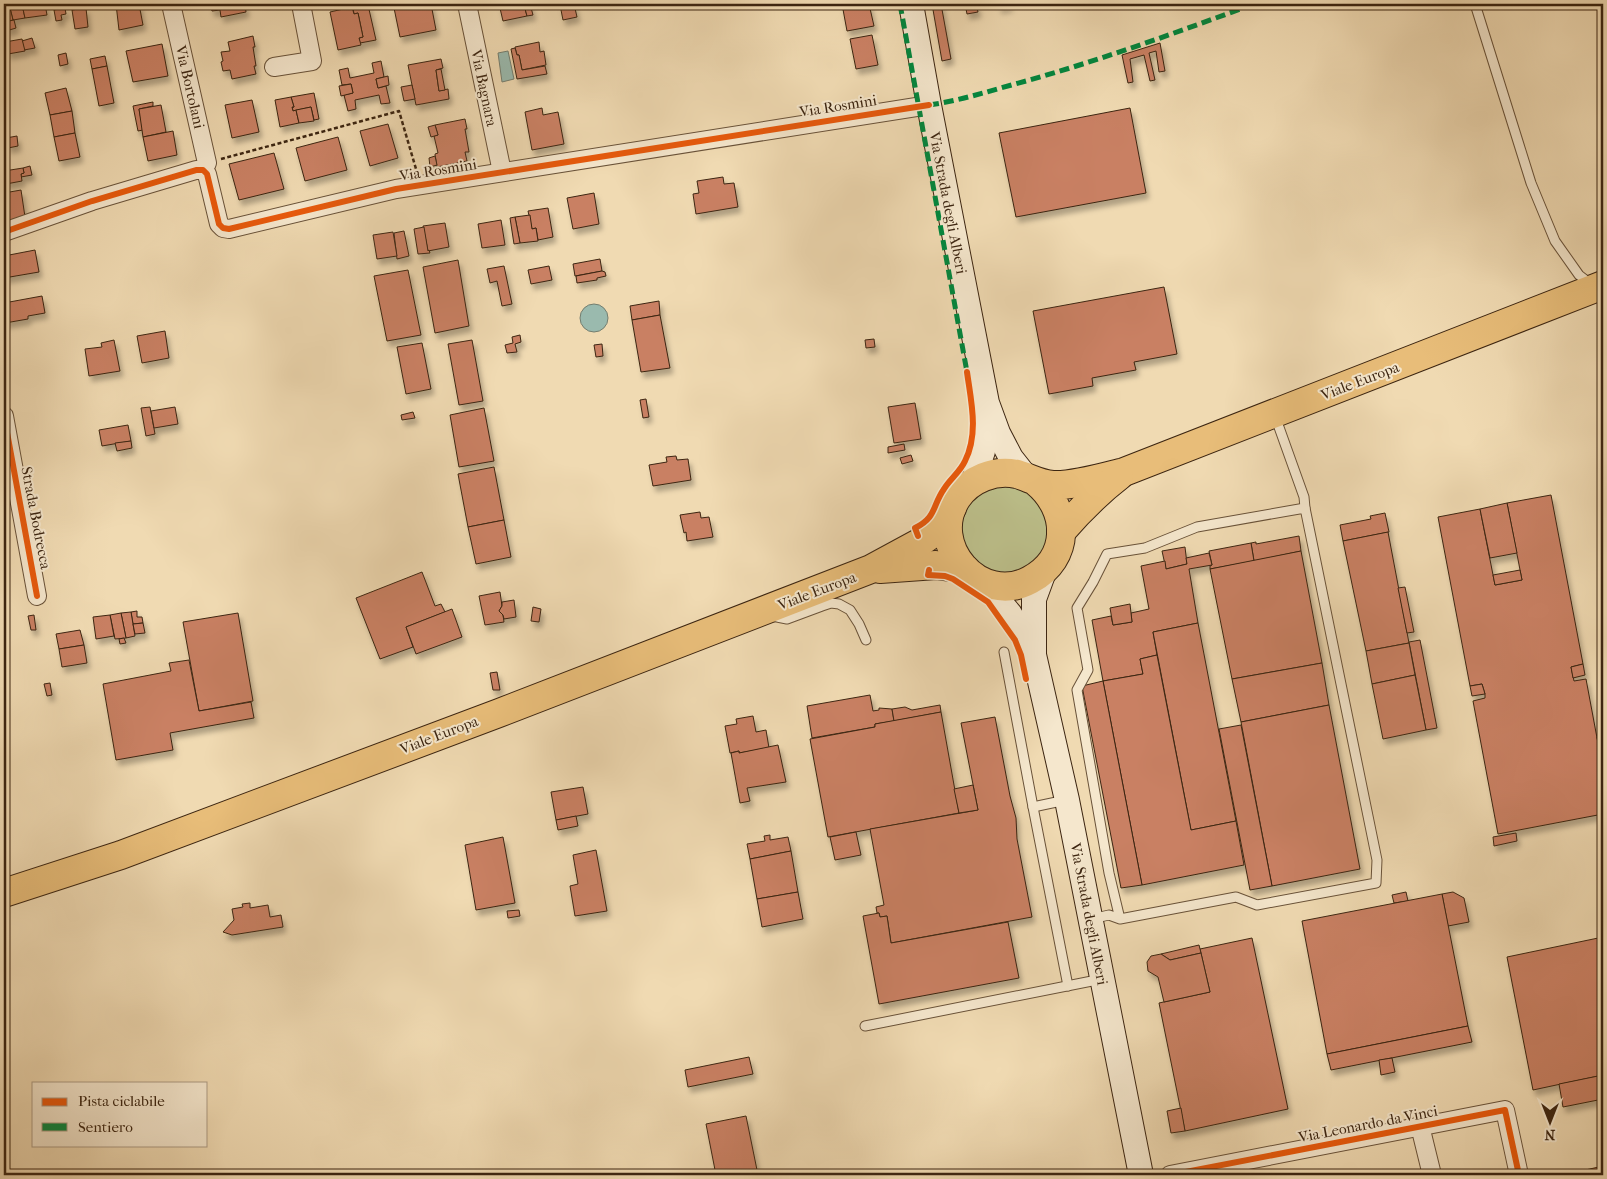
<svg xmlns="http://www.w3.org/2000/svg" width="1607" height="1179" font-family="'IM FELL French Canon',serif">
	<defs>
		<filter id="shadow"><feDropShadow dx="3" dy="5.5" stdDeviation="2.5" flood-color="#0004"/></filter>
	</defs>
	<rect width="100%" height="100%" fill="#f0dab2"/>
	<filter id="stains"><feTurbulence type="fractalNoise" baseFrequency=".004" numOctaves="4"/><feColorMatrix values="0 0 0 0 .2 0 0 0 0 .09 0 0 0 0 .02 0 0 0 .5 -.17"/></filter>
	<radialGradient id="worn" r=".72"><stop offset=".6" stop-color="#630" stop-opacity="0"/><stop offset="1" stop-color="#630" stop-opacity=".3"/></radialGradient>
	<path fill="#bcbf8a" stroke="#7c724e" d="M1006,484L1016,485L1042,502L1051,541L1025,573L984,572L959,540L963,510L976,493Z"/>
	<g fill="#9abaae" stroke="#747e6f">
		<path d="M508,51L514,79L502,82L498,53Z"/>
		<circle cx="594" cy="318" r="14"/>
	</g>
	<g fill="#c98063" stroke="#3c2511" filter="url(#shadow)">
		<path d="M9,4H25L26,8L23,9L25,18L13,20Z"/>
		<path d="M25,4H34L35,6L26,8Z"/>
		<path d="M35,4H45L47,15L25,18L23,9L35,6Z"/>
		<path d="M116,4H139L143,25L119,30Z"/>
		<path d="M210,4H245L246,12L221,17L220,10L212,11Z"/>
		<path d="M416,4H431L436,30L400,37L394,8Z"/>
		<path d="M499,4H529L524,5L527,16L503,21Z"/>
		<path d="M530,4L533,15L527,16L524,5Z"/>
		<path d="M566,4H574L577,17L563,20L560,5Z"/>
		<path d="M842,4H869L874,26L847,31Z"/>
		<path d="M932,4H941L951,59L942,61Z"/>
		<path d="M965,4H976L978,12L967,14Z"/>
		<path d="M998,4H1009L1010,6L999,8Z"/>
		<path d="M368,5L376,40L360,43L359,38L363,37L358,13L354,14L353,8Z"/>
		<path d="M352,7L354,14L358,13L363,37L359,38L361,45L338,50L330,12Z"/>
		<path d="M10,8L13,20L4,22V10Z"/>
		<path d="M65,8L66,14L61,15L62,20L56,21L54,10Z"/>
		<path d="M86,8L88,27L75,29L72,10Z"/>
		<path d="M14,20L16,28L6,31L4,22Z"/>
		<path d="M872,35L878,65L856,69L850,39Z"/>
		<path d="M253,36L255,47H253L256,66H254L256,74L232,79L230,70L223,71L221,62L223,61L221,52L230,51L228,42Z"/>
		<path d="M32,38L35,48L24,50L22,41Z"/>
		<path d="M22,39L25,51L8,54L5,42Z"/>
		<path d="M539,42L540,52L544,51L546,65L522,70L519,55H517L515,47Z"/>
		<path d="M1160,43L1165,71L1159,72L1156,51L1149,53L1155,80L1150,81L1144,55L1130,59L1133,82L1128,83L1122,55Z"/>
		<path d="M162,44L168,76L133,82L126,51Z"/>
		<path d="M515,48L517,55H519L522,70L545,66L547,74L517,79L511,49Z"/>
		<path d="M66,53L68,64L60,66L58,55Z"/>
		<path d="M105,56L107,66L92,69L90,59Z"/>
		<path d="M441,59L443,68L436,70L439,91L448,89L449,99L416,105L408,65Z"/>
		<path d="M381,61L384,77L376,79L378,88L386,86L390,103L381,104L379,95L355,100L356,109L348,111L344,95L353,93L351,84L342,85L339,70L348,68L350,78L374,73L372,63Z"/>
		<path d="M107,66L114,103L99,106L92,69Z"/>
		<path d="M441,69L445,90L439,91L436,70Z"/>
		<path d="M388,76L389,85L378,88L376,79Z"/>
		<path d="M351,84L353,93L341,96L339,86Z"/>
		<path d="M412,85L415,99L404,101L401,87Z"/>
		<path d="M66,88L72,111L50,115L45,93Z"/>
		<path d="M314,93L319,119L314,120L311,107L293,111L292,107H294L291,97Z"/>
		<path d="M291,97L294,107H292L293,111L296,110L299,123L280,127L275,100Z"/>
		<path d="M252,100L259,132L232,138L225,105Z"/>
		<path d="M153,102V106L139,109L143,130L138,131L133,106Z"/>
		<path d="M161,105L166,132L143,137L139,109Z"/>
		<path d="M311,107L314,121L299,123L296,110Z"/>
		<path d="M542,108L543,115L558,112L564,144L532,150L525,112Z"/>
		<path d="M1130,108L1146,193L1016,217L999,133Z"/>
		<path d="M72,111L75,133L54,137L50,115Z"/>
		<path d="M465,119L467,129H465L469,152H465L467,161L437,167L435,154L438,153L434,136L438,135L435,125Z"/>
		<path d="M388,124L398,158L370,166L360,131Z"/>
		<path d="M435,125L438,135L431,137L428,127Z"/>
		<path d="M173,131L177,155L148,161L143,137Z"/>
		<path d="M75,133L80,157L59,161L54,137Z"/>
		<path d="M17,136L18,146L8,148L6,138Z"/>
		<path d="M338,137L347,170L305,181L296,148Z"/>
		<path d="M274,153L284,189L239,200L229,164Z"/>
		<path d="M435,156L437,165L430,167L429,158Z"/>
		<path d="M30,166L32,175L21,177V174L24,173L23,168Z"/>
		<path d="M23,168L24,173L21,174L22,181L6,184L4,171Z"/>
		<path d="M723,177L724,184L734,183L738,207L696,214L693,194L699,193L697,181Z"/>
		<path d="M21,190L25,217L4,221V193Z"/>
		<path d="M594,193L599,224L573,229L567,198Z"/>
		<path d="M548,208L553,237L538,240L536,228L532,229L528,211Z"/>
		<path d="M530,215L532,229L536,228L538,241L520,243L515,217Z"/>
		<path d="M515,217L520,243L514,244L510,218Z"/>
		<path d="M501,220L505,245L482,248L478,224Z"/>
		<path d="M445,223L449,247L428,251L423,226Z"/>
		<path d="M424,227L428,251L429,250L430,253L418,254L414,229Z"/>
		<path d="M404,231L409,256L397,259L394,233Z"/>
		<path d="M393,232L397,256L377,259L373,235Z"/>
		<path d="M35,250L39,272L4,278V256Z"/>
		<path d="M600,259L602,271L575,276L573,264Z"/>
		<path d="M458,260L469,326L435,333L423,267Z"/>
		<path d="M504,266L512,304L502,306L497,281L490,283L487,269Z"/>
		<path d="M549,266L552,280L531,284L528,270Z"/>
		<path d="M408,270L421,335L387,341L374,276Z"/>
		<path d="M602,271L605,272L606,276L597,278V280L577,283L576,276Z"/>
		<path d="M1164,287L1177,354L1134,362L1136,370L1092,378L1093,386L1049,394L1033,311Z"/>
		<path d="M42,296L45,313L28,316V319L5,323L4,303Z"/>
		<path d="M659,301L660,315L632,320L630,306Z"/>
		<path d="M660,315L670,368L641,372L632,320Z"/>
		<path d="M165,331L169,358L142,363L137,336Z"/>
		<path d="M520,335L521,342L515,344L517,352L507,353L505,345L513,343L512,337Z"/>
		<path d="M874,339L875,347L866,348L865,340Z"/>
		<path d="M114,340L120,371L89,376L85,349L102,347L101,343Z"/>
		<path d="M472,340L483,401L459,405L448,344Z"/>
		<path d="M422,343L431,389L406,394L397,347Z"/>
		<path d="M602,344L603,356L596,357L594,345Z"/>
		<path d="M646,399L649,417L643,418L640,400Z"/>
		<path d="M915,403L921,439L894,443L888,407Z"/>
		<path d="M150,407L155,434L146,436L141,408Z"/>
		<path d="M175,407L178,424L154,428L151,411Z"/>
		<path d="M484,408L494,461L459,467L450,415Z"/>
		<path d="M413,412L415,418L402,420L401,415Z"/>
		<path d="M128,425L131,441L102,446L99,430Z"/>
		<path d="M131,441L132,448L117,451L115,443Z"/>
		<path d="M904,444L905,450L888,453V447Z"/>
		<path d="M911,455L913,461L902,464L900,458Z"/>
		<path d="M676,456L677,460L688,459L691,480L653,486L649,465L667,462L666,457Z"/>
		<path d="M494,467L504,520L468,527L458,474Z"/>
		<path d="M1551,495L1583,664L1571,667L1574,681L1586,679L1603,770V814L1498,834L1473,701L1485,698V694L1482,684L1470,686L1438,517L1480,509L1495,585L1522,580L1507,503Z"/>
		<path d="M1507,503L1517,553L1490,558L1480,509Z"/>
		<path d="M700,512L701,518L709,517L713,537L687,541L686,532L684,533L680,515Z"/>
		<path d="M1385,513L1389,532L1343,541L1340,525L1371,519L1370,516Z"/>
		<path d="M504,520L511,557L476,564L468,527Z"/>
		<path d="M1388,532L1409,643L1366,651L1343,541Z"/>
		<path d="M1299,536L1301,551L1254,561L1251,543L1256,542V544Z"/>
		<path d="M1251,543L1254,561L1210,569V566L1212,565L1209,551Z"/>
		<path d="M1185,547L1187,564L1166,569L1162,551Z"/>
		<path d="M1301,551L1322,663L1232,679L1210,569Z"/>
		<path d="M1209,553L1212,565L1189,569L1198,623L1153,632L1157,655L1140,659L1143,674L1103,681L1092,620L1111,616L1113,625L1132,622L1131,613L1149,609L1141,566L1165,561L1166,569L1187,564L1186,558Z"/>
		<path d="M1520,570L1522,580L1495,585L1493,575Z"/>
		<path d="M422,572L435,606L441,604L445,612L406,627L413,647L380,659L356,598Z"/>
		<path d="M1405,587L1414,632L1407,633L1398,588Z"/>
		<path d="M500,592L502,606L499,611L503,615L504,622L485,625L479,596Z"/>
		<path d="M514,600L516,617L504,619L503,615L499,611L502,606V602Z"/>
		<path d="M1130,604L1132,622L1113,625L1110,608Z"/>
		<path d="M533,607L541,609L539,622L531,621Z"/>
		<path d="M452,609L462,637L416,654L406,627Z"/>
		<path d="M137,611V617H142L143,623L133,624L131,612Z"/>
		<path d="M131,612L135,636L126,638L121,613Z"/>
		<path d="M121,613L126,638L115,639L110,615Z"/>
		<path d="M238,613L253,701L199,711L183,622Z"/>
		<path d="M34,615L36,630H31L28,616Z"/>
		<path d="M110,615L114,636L96,639L93,617Z"/>
		<path d="M143,623L145,633L135,634L133,624Z"/>
		<path d="M1198,623L1236,821L1191,830L1153,632Z"/>
		<path d="M80,630L84,645L59,649L56,634Z"/>
		<path d="M124,638L126,643L120,644L119,639Z"/>
		<path d="M1420,640L1437,728L1426,730L1409,642Z"/>
		<path d="M1409,643L1415,675L1372,684L1366,651Z"/>
		<path d="M84,645L87,663L62,667L59,649Z"/>
		<path d="M1157,655L1191,830L1236,821L1244,865L1142,885L1103,681L1143,674L1140,659Z"/>
		<path d="M189,660L199,711L251,702L254,718L170,733L173,750L116,760L103,684L171,671L169,663Z"/>
		<path d="M1322,663L1329,705L1241,722L1232,679Z"/>
		<path d="M1583,664L1585,675L1573,678L1571,667Z"/>
		<path d="M497,672L500,690H493L490,673Z"/>
		<path d="M1415,675L1426,730L1383,739L1372,684Z"/>
		<path d="M1103,681L1142,885L1121,888L1082,686Z"/>
		<path d="M50,683L52,695L47,696L44,684Z"/>
		<path d="M1482,684L1485,694L1472,696L1470,686Z"/>
		<path d="M870,695L873,711L879,710V708L892,709L894,721L875,724V727L812,738L807,706Z"/>
		<path d="M940,705L941,712L894,721L892,709L905,707L912,710Z"/>
		<path d="M1329,705L1360,869L1272,886L1241,722Z"/>
		<path d="M941,712L959,813L828,837L810,739L875,727V724Z"/>
		<path d="M753,716L756,732L766,730L769,748L739,753V751L730,753L725,726L737,724L736,719Z"/>
		<path d="M995,717L1010,796L1016,818L1017,839L1032,917L891,943L887,916L880,917L879,913H877L876,907L884,905L870,829L978,810L961,723Z"/>
		<path d="M1241,725L1272,886L1250,890L1219,729Z"/>
		<path d="M1603,736V770L1597,737Z"/>
		<path d="M778,745L786,782L747,788L750,801L740,803L731,753L739,751V753Z"/>
		<path d="M973,785L978,810L959,813L954,789Z"/>
		<path d="M583,787L588,814L556,820L551,792Z"/>
		<path d="M576,816L578,826L558,830L556,820Z"/>
		<path d="M856,832L861,855L835,860L830,837Z"/>
		<path d="M1516,833L1517,841L1494,846L1493,837Z"/>
		<path d="M770,835V840L788,837L791,851L750,859L747,844L765,841L764,836Z"/>
		<path d="M503,837L515,903L476,910L465,845Z"/>
		<path d="M596,850L607,911L575,916L570,886L578,884L573,855Z"/>
		<path d="M791,851L798,892L757,899L750,859Z"/>
		<path d="M798,892L803,919L762,927L757,899Z"/>
		<path d="M1406,892L1408,901L1394,903L1392,895Z"/>
		<path d="M1453,892L1464,898L1469,922L1448,926L1442,894Z"/>
		<path d="M1442,894L1468,1026L1327,1054L1302,921Z"/>
		<path d="M250,903V908L268,905L270,917L281,915L283,927L232,935L223,932L234,920L232,909L243,907L242,904Z"/>
		<path d="M519,910L520,916L508,918L507,911Z"/>
		<path d="M879,913L880,917L887,916L891,943L1008,922L1019,978L879,1004L863,916Z"/>
		<path d="M1603,937V1075L1533,1090L1507,957Z"/>
		<path d="M1252,938L1288,1109L1185,1131L1159,1003L1210,992L1200,949Z"/>
		<path d="M1199,945L1201,953L1170,960L1161,954Z"/>
		<path d="M1201,953L1210,992L1164,1002L1158,977L1148,971L1147,962L1151,956L1161,954L1170,960Z"/>
		<path d="M1468,1026L1472,1042L1331,1070L1327,1054Z"/>
		<path d="M749,1057L753,1074L688,1087L685,1070Z"/>
		<path d="M1392,1058L1395,1072L1381,1075L1379,1060Z"/>
		<path d="M1603,1075V1099L1563,1107L1559,1084Z"/>
		<path d="M1181,1108L1185,1131L1171,1133L1167,1111Z"/>
		<path d="M746,1116L757,1170L728,1175H716L706,1124Z"/>
		<path d="M1603,1166V1175H1582L1581,1171Z"/>
		<path d="M758,1169L759,1175H728L757,1170Z"/>
		<path d="M1581,1171L1582,1175H1567V1174Z"/>
	</g>
	<g fill="none" stroke-linecap="round" stroke-linejoin="round">
		<g stroke="#695239" stroke-width="11">
			<g id="lane">
				<path d="M1475,4L1531,183L1555,241L1579,275L1596,288L1603,303"/>
				<path d="M1275,416L1304,497L1305,508"/>
				<path d="M772,616L787,619L822,606L831,603L839,604L850,610L859,624L866,640"/>
				<path d="M1004,652L1033,807L1068,986"/>
				<path d="M1033,807L1066,800"/>
				<path d="M1091,919L1109,915L1120,919L1236,897L1257,905L1376,883L1377,860L1305,508L1197,527L1145,548L1107,554L1093,582L1077,608L1088,670L1077,690L1109,873L1120,919"/>
				<path d="M865,1026L1102,979"/>
			</g>
		</g>
		<g stroke="#695239" stroke-width="20">
			<g id="street">
				<path d="M171,4L207,163L203,170"/>
				<path d="M467,4L502,172"/>
				<path d="M274,67L312,61L301,4"/>
				<path d="M4,232L92,201L196,170H203L207,174L219,224L223,228L229,229L396,189L929,105"/>
				<path d="M4,416L37,596"/>
				<path d="M1420,1126L1432,1175"/>
				<path d="M1170,1175L1505,1110L1519,1175"/>
			</g>
		</g>
		<g stroke="#3c2511" stroke-width="26">
			<g id="secondary">
				<path d="M911,4L929,105L987,403L998,433L1011,458L1026,477"/>
				<path d="M973,482L983,451L986,409"/>
				<path d="M1045,569L1034,599V655L1067,800L1141,1175"/>
				<path d="M983,582L1010,614L1033,653"/>
			</g>
		</g>
		<g stroke="#3c2511" stroke-width="30">
			<g id="primary">
				<path d="M1036,482C1070,510 1071,558 1030,580C980,607 926,545 957,498C970,479 995,469 1017,474C1030,478 1039,484 1053,485C1074,486 1104,477 1124,472L1603,285"/>
				<path d="M1061,532C1079,511 1097,493 1119,476"/>
				<path d="M880,569L936,565L965,569"/>
				<path d="M4,893L121,855L499,713L871,569L919,543L936,531L952,508"/>
			</g>
		</g>
		<path stroke="#3c2511" stroke-width="2.5" stroke-dasharray="4 2.5" stroke-linecap="butt" d="M221,159L399,111L416,169"/>
		<use href="#lane" stroke="#f5e7cd" stroke-width="9"/>
		<use href="#street" stroke="#f5e7cd" stroke-width="18"/>
		<use href="#secondary" stroke="#f5e7cd" stroke-width="24"/>
		<use href="#primary" stroke="#e8bd79" stroke-width="28"/>
		<g stroke="#00873e" stroke-width="5" stroke-dasharray="10 5" stroke-linecap="butt">
			<path d="M900,4L967,372"/>
			<path d="M929,105C958,101 986,92 1015,84C1096,62 1175,33 1254,4"/>
		</g>
		<g stroke="#f5e7cd" stroke-width="9">
			<g id="cycleway">
				<path d="M4,232L92,201L196,170H203L207,174L219,224L223,228L229,229L396,189L929,105"/>
				<path d="M4,416L37,596"/>
				<path d="M918,536L915,528C937,517 932,506 944,489C950,479 960,472 965,461C979,433 971,401 967,372"/>
				<path d="M929,570L928,575L945,576L953,579L988,602L1015,640L1021,655L1026,679"/>
				<path d="M1170,1175L1505,1110L1519,1175"/>
			</g>
		</g>
		<use href="#cycleway" stroke="#e8590c" stroke-width="6"/>
	</g>
	<g text-anchor="middle" stroke-width="4" stroke-linejoin="round" paint-order="stroke">
		<g font-size="15" fill="#3c2511" stroke="#f5e7cd">
			<text transform="translate(190 87) rotate(77)" y="5">Via Bortolani</text>
			<text transform="translate(484 88) rotate(78)" y="5">Via Bagnara</text>
			<text transform="translate(838 106) rotate(-9)" y="5">Via Rosmini</text>
			<text transform="translate(438 170) rotate(-9)" y="5">Via Rosmini</text>
			<text transform="translate(948 203) rotate(79)" y="5">Via Strada degli Alberi</text>
			<text transform="translate(1360 381) rotate(-21)" y="5">Viale Europa</text>
			<text transform="translate(36 518) rotate(79)" y="5">Strada Bodrecca</text>
			<text transform="translate(817 591) rotate(-21)" y="5">Viale Europa</text>
			<text transform="translate(439 735) rotate(-21)" y="5">Viale Europa</text>
			<text transform="translate(1089 914) rotate(79)" y="5">Via Strada degli Alberi</text>
			<text transform="translate(1368 1124) rotate(-11)" y="5">Via Leonardo da Vinci</text>
		</g>
	</g>
	<rect width="1607" height="1179" fill="none" stroke="#f0dab2" stroke-width="20"/>
	<rect x="5" y="5" width="1597" height="1169" fill="none" stroke="#3c2511" stroke-width="2.5"/>
	<rect x="10" y="10" width="1587" height="1159" fill="none" stroke="#3c2511"/>
	<rect x="32" y="1082" width="175" height="65" fill="#f5e7cd" stroke="#ab9982"/>
	<rect x="42" y="1098" width="25" height="8" fill="#e8590c" stroke="#ab9982"/>
	<text x="78" y="1106" font-size="15" fill="#3c2511">Pista ciclabile</text>
	<rect x="42" y="1123" width="25" height="8" fill="#00873e" stroke="#ab9982"/>
	<text x="78" y="1132" font-size="15" fill="#3c2511">Sentiero</text>
	<g transform="translate(1550 1122) rotate(180)" stroke="#f5e7cd" stroke-width="4" paint-order="stroke">
	<path d="M0-4L9 19L0 12L-9 19Z" fill="#3c2511"/>
	<text y="-8" font-size="14" font-weight="bold" text-anchor="middle" fill="#3c2511">N</text>
	</g>
	<rect width="100%" height="100%" filter="url(#stains)"/>
	<rect width="100%" height="100%" fill="url(#worn)"/>
</svg>
